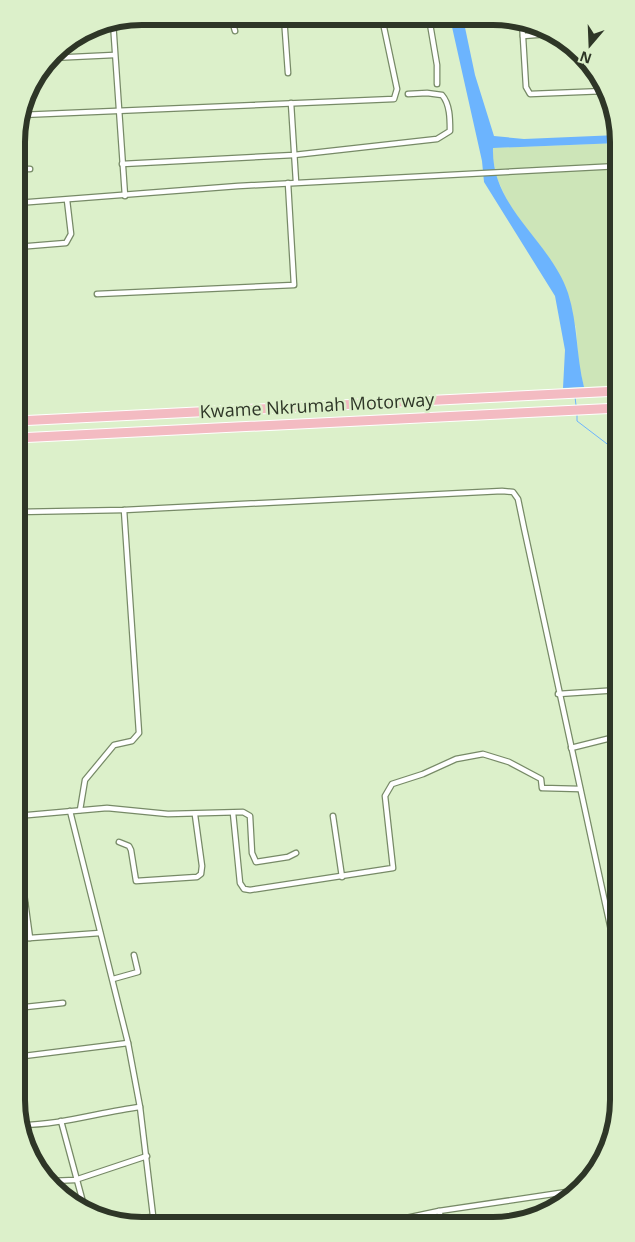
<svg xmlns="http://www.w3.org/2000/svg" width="635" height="1242" font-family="'Open Sans',sans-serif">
	<rect width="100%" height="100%" fill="#dcf0ca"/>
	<path fill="#cde5b8" d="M619,143V385L584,387L579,367L576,327L524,227L509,205L497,178L493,160V148Z"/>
	<path fill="#6cb4fe" d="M450,18H463L475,75L494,136L524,139L618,135L619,143L493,148C491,208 550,240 568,293C578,324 576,356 584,387L563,388L565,350L555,296L484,182L482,161Z"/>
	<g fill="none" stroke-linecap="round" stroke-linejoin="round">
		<g stroke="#6cb4fe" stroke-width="1">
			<path d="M575,397L576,405"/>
			<path d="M577,414V421L619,453"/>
		</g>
		<g stroke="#778a67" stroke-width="7">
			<g id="minor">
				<path d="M231,17L235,31"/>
				<path d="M284,17L288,73"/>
				<path d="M429,18L437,65V84"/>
				<path d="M522,21L526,87L530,94L605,91"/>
				<path d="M113,22L125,196"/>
				<path d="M523,36L549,34"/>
				<path d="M51,58L114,55"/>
				<path d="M599,82L600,91"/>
				<path d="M291,103L296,182"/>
				<path d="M21,115L394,99L397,89L382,18"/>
				<path d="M122,164L294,155L437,139L450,131C450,119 450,104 442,95L427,93L408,94"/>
				<path d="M17,169H30"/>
				<path d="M17,203L238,186L619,166"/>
				<path d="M17,247L66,243L71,234L67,200"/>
				<path d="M97,294L294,285L288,183"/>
				<path d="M17,512L124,510L502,491L513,492L518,499L524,528L619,967"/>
				<path d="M558,694L619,690"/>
				<path d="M609,739L619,753"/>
				<path d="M571,748L619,736"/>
				<path d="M80,810L85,780L114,745L132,741L139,733L124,510"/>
				<path d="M70,811L128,1043L140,1107L154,1224"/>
				<path d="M233,813L240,883L244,889L250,890L393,868L385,796L392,784L423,774L456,759L483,754L509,762L541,779L542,788L580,789"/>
				<path d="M17,816L107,808L168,814L243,812L250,816L252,853L256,862L288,857L296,853"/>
				<path d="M333,816L342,877"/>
				<path d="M17,842L30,938"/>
				<path d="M119,842L129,846L131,850L136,881L197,877L201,874L202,866L195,815"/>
				<path d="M16,905L25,903"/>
				<path d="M16,939L100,933"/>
				<path d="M113,979L138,972L134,955"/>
				<path d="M16,1008L63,1003"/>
				<path d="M16,1057L128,1043"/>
				<path d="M61,1121L84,1206"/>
				<path d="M20,1125C61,1125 100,1112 140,1107"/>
				<path d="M50,1181L75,1180L147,1156"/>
				<path d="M439,1211L442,1220"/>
				<path d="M525,1219L532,1218"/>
				<path d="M116,1220L153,1217"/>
				<path d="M392,1221L439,1211L573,1191"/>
			</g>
		</g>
		<g stroke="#fff" stroke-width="11">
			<g id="motorway">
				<path d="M17,421L619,391"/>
				<path d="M17,438L619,408"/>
			</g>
		</g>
		<use href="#minor" stroke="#fff" stroke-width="4.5"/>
		<use href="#motorway" stroke="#f3bbc2" stroke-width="9"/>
	</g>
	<g text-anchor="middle" stroke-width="5" stroke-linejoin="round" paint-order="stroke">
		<g font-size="18" fill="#2e3627" stroke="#dcf0ca">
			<text transform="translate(317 406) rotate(-3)" y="6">Kwame Nkrumah Motorway</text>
		</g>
	</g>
	<path d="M0 0H635V1242H0ZM142 25H493A117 117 0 0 1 610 142V1100A117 117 0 0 1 493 1217H142A117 117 0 0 1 25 1100V142A117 117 0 0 1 142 25Z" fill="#dcf0ca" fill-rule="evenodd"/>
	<path fill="none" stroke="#2e3627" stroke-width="6" d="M142 25H493A117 117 0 0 1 610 142V1100A117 117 0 0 1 493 1217H142A117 117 0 0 1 25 1100V142A117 117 0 0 1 142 25Z"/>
	<g transform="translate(590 45) rotate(199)" stroke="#dcf0ca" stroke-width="4" paint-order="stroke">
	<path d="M0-4L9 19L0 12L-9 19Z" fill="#2e3627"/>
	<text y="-8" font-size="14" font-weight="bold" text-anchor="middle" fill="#2e3627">N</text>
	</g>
</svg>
